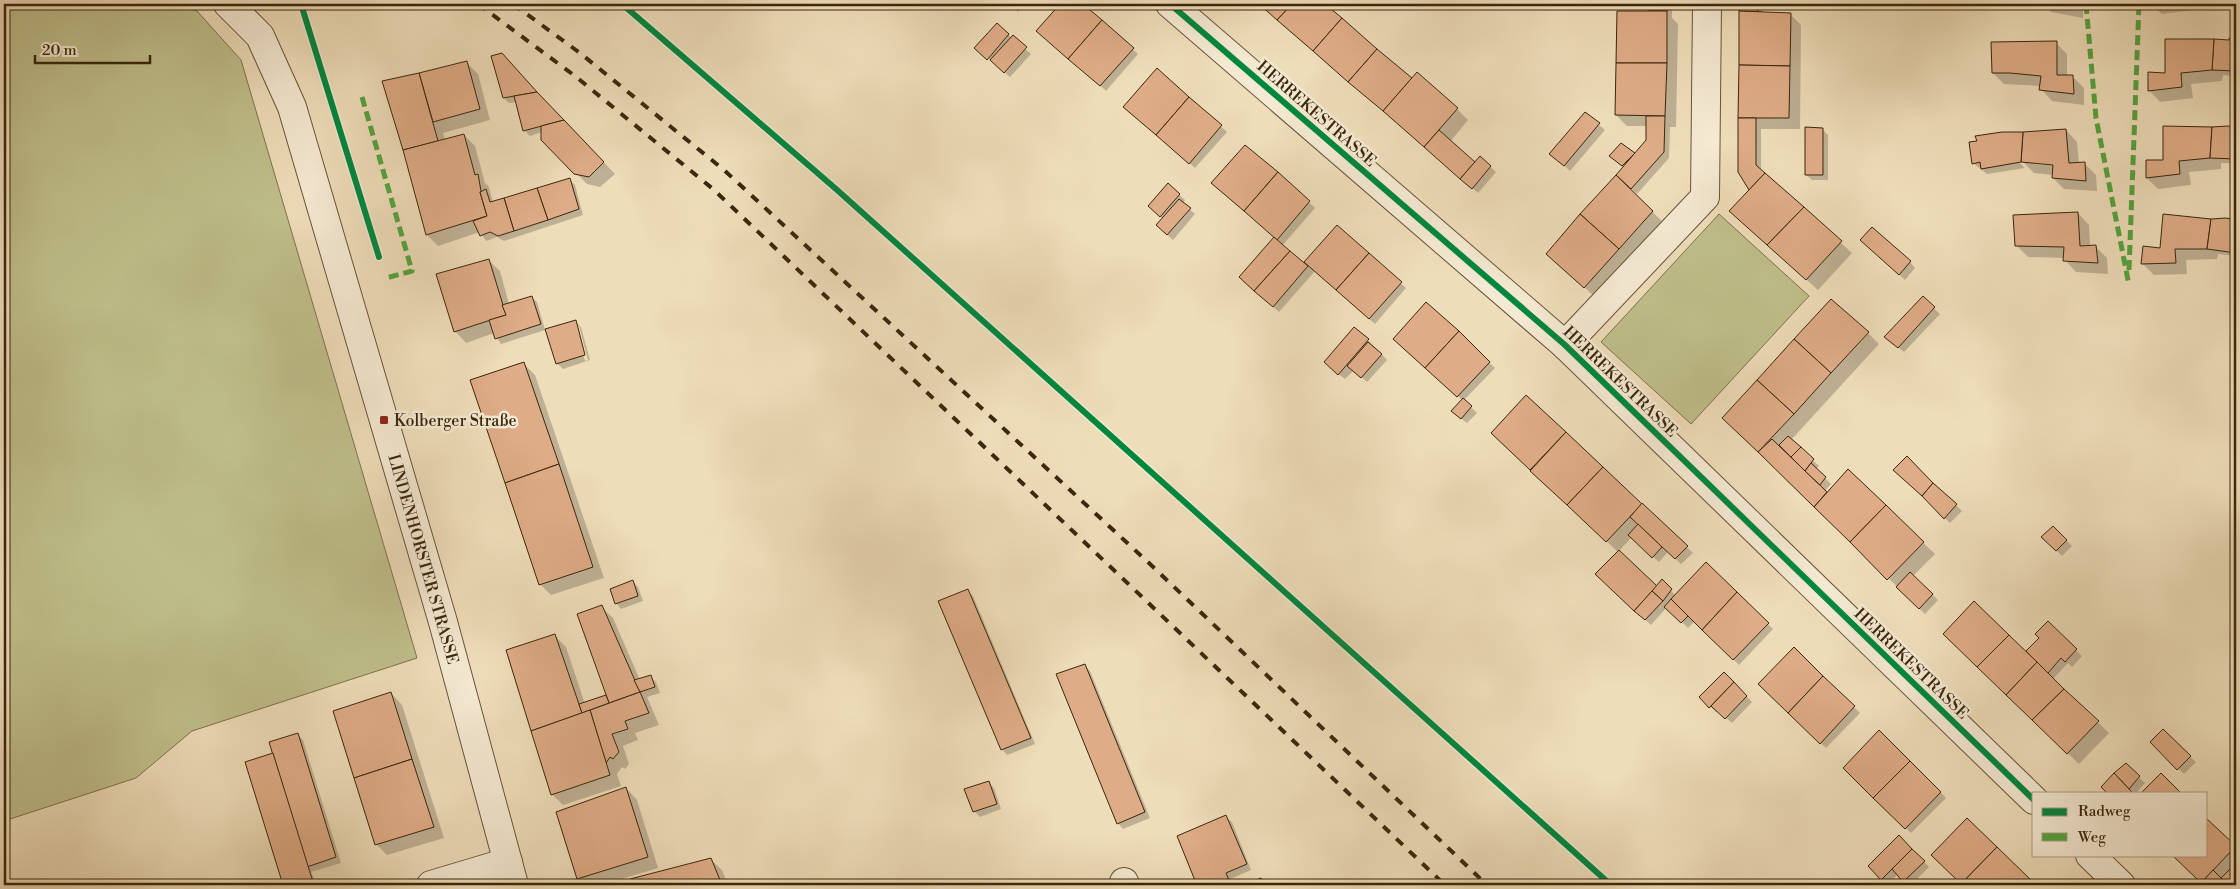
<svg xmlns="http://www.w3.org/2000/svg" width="2240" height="889" font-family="'Libre Bodoni',serif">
	<rect width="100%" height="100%" fill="#eeddb9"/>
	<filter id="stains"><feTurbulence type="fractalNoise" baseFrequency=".004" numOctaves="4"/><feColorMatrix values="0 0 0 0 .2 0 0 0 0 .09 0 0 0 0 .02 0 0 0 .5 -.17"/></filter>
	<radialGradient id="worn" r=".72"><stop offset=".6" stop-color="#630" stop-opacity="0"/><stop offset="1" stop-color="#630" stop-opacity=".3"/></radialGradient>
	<g fill="#bfbf8b" stroke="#7c734c">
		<path d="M4,4H178L197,11L241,60L417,658L192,731L136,778L4,821Z"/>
		<path d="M1719,214L1809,296L1691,424L1601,342Z"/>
	</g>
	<g fill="#0003" fill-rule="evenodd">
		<path d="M898,4H912L906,11Z"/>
		<path d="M1008,4H1025L1018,12Z"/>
		<path d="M1061,4H1081L1138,54L1106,91L1038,31Z"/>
		<path d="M1259,4H1323L1412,80L1457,109L1468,120L1450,142L1475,164L1480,157L1496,172L1478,193Z"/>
		<path d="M1651,4H1672V18L1678,24L1676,127H1670L1669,158L1637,194L1621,179L1620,181L1664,223L1596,298L1548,254L1617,176L1623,167L1611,156L1621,144L1635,154L1647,141V126H1627L1616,115L1651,12Z"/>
		<path d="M1740,4H1780V6L1762,7V13L1790,14L1801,25L1800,129H1761V171L1852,253L1818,290L1742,222L1751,190L1740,118Z"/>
		<path d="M1806,4H1830V9H1811Z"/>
		<path d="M2043,4H2083V18L2051,12Z"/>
		<path d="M2151,4H2193L2194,10L2162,14Z"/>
		<path d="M997,25L1031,54L1010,77L976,48Z"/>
		<path d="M2230,39L2236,40V76L2223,75L2222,81L2191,84L2193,98L2160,102L2149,90L2166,74L2230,41Z"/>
		<path d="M2056,43L2067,54V77H2073L2084,88V105L2052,101L2041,89V86L2004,84L1993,73Z"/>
		<path d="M501,55L615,174L600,187L587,184L542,139V132L530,136L524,130L517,102L509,103L504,98Z"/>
		<path d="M467,63L478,74L490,120L443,133L445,140L464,135L475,146L485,183L489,187L493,203L569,179L575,185L583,215L504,241L497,237L486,241L480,232L438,246L427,235L384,82Z"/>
		<path d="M1157,70L1227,132L1195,168L1130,112Z"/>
		<path d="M1585,114L1605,130L1570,171L1557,159Z"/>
		<path d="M2228,128L2236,129V163H2221V169L2189,172L2191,185L2158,189L2147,178L2164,162Z"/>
		<path d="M1823,130L1828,135V180H1812L1806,175Z"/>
		<path d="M2066,130L2077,142L2079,164L2084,163L2096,175L2097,191L2064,189L2053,178V175L2034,173L2018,157L2016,159L2025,168L1987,174L1973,163ZM2033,162L2059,164V166L2033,164Z"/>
		<path d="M1245,147L1315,208L1282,246L1304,264L1337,226L1406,288L1375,324L1315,271L1279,312L1246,283L1276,238Z"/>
		<path d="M1168,185L1185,200L1183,203L1195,214L1173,240L1163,231V219L1155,212Z"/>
		<path d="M2078,213L2089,225L2090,247H2096L2107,258L2108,274L2076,272L2065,260V258L2028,257L2016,245Z"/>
		<path d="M2211,220L2236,221V256L2218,254L2217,259L2186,260L2187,274L2154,275L2143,264L2161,249Z"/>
		<path d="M1868,245L1910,262L1915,268L1905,280Z"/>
		<path d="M488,260L500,271L509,304L531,297L537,302L545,330L501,344L494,333L466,343L455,331Z"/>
		<path d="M1923,298L1940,314L1904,352L1891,342Z"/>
		<path d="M1426,304L1495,368L1464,400L1477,413L1467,423L1458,416L1462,400L1400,345Z"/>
		<path d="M575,321L581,327L590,360L563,369L557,363ZM576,326H579L588,360L585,361Z"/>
		<path d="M1868,333L1879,344L1791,440L1819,466L1816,469L1831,484L1824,492L1827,494L1848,471L1935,554L1913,576L1938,600L1925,614L1724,418Z"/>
		<path d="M1368,340L1387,360L1367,382L1354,370L1345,379L1331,368Z"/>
		<path d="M524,364L535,375L604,578L551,595L540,584Z"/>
		<path d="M1526,397L1693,553L1681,564L1668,552L1659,562L1632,537L1619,551L1657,587L1662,581L1676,596L1706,564L1773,629L1739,665L1695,621L1688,628L1667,607L1651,625L1608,585L1618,552L1504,444Z"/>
		<path d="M1907,457L1962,511L1950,523L1895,470Z"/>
		<path d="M2053,527L2072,546L2062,556L2043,537Z"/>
		<path d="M633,582L638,587L643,601L621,609L616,603Z"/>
		<path d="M967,591L973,596L1035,744L1007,755L1002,749Z"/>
		<path d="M601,607L613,618L640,680L650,676L656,682L660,693L647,697L659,725L635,733L638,740L623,746L629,764L625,769L622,767L617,774L621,786L563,805L552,794L554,635L566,647L585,704L608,696Z"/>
		<path d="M2048,623L2082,656L2072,667L2068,663L2053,679L2109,733L2079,764L1945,634L2033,659Z"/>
		<path d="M1794,649L1860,713L1826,748L1760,684Z"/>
		<path d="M1085,666L1090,671L1150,818L1123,829L1118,823Z"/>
		<path d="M1724,673L1752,702L1732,723L1718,711L1716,712L1701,697Z"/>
		<path d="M391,693L402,705L444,838L387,855L376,844Z"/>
		<path d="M2163,731L2196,762L2184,774L2151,742Z"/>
		<path d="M1879,732L1946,798L1911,833L1844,768Z"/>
		<path d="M298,735L303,740L341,863L311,872L317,885H284L247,763L274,754Z"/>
		<path d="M2126,765L2145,783L2136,793H2109Z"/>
		<path d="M988,782L994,788L1001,809L980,817L974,811Z"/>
		<path d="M626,788L637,800L658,868L602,885H585L578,878Z"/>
		<path d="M1226,817L1232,822L1251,870L1230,879L1233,885H1194L1198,884Z"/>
		<path d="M2206,819L2236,848V869L2233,873L2236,876V885H2204L2173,855H2206Z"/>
		<path d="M1967,820L2034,885H1964L1933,855Z"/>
		<path d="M1899,836L1929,867L1911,885L1898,874L1887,885L1881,880Z"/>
		<path d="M710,859L722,870L728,885H633L632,880Z"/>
	</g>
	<g fill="#deac86" stroke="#3a270c">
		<path d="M1060,4H1083L1102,20L1068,59L1036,31Z"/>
		<path d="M1259,4H1292L1277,20Z"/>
		<path d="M1292,4H1325L1342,18L1313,51L1277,20Z"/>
		<path d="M1650,4H1667V11H1649Z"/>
		<path d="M1739,4H1757L1758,12L1739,11Z"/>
		<path d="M2054,4H2072V7Z"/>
		<path d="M1617,11H1667V63H1616Z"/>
		<path d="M1739,11L1791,13L1790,66L1739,65Z"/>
		<path d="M1342,18L1377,49L1348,82L1313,51Z"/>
		<path d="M1102,20L1134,48L1100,86L1068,59Z"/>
		<path d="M997,23L1009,34L987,60L974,48Z"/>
		<path d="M1013,35L1027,47L1004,73L990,60Z"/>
		<path d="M2229,38L2236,39V71L2212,70L2214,39L2229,40Z"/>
		<path d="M2165,39H2214L2212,70L2181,73L2182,87L2148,91V72L2165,73Z"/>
		<path d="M2057,41V75H2073L2074,94L2039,90L2041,76L2010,73H1992L1991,42Z"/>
		<path d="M1377,49L1412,78L1383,111L1348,82Z"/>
		<path d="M502,53L537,92L503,98L491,56Z"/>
		<path d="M467,61L480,109L433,122L419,73Z"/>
		<path d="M1616,63H1667L1665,116L1615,115Z"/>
		<path d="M1739,65L1790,66L1789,118H1738Z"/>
		<path d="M1157,68L1189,97L1156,135L1123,107Z"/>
		<path d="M1417,72L1458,108L1424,147L1383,111Z"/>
		<path d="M419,73L438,141L403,150L382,81Z"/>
		<path d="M537,92L564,120L523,131L514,96Z"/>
		<path d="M1189,97L1222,125L1189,164L1156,135Z"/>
		<path d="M1585,112L1600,123L1564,166L1549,154Z"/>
		<path d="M1646,116H1665L1664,152L1631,189L1616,175L1646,140Z"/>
		<path d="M1738,118H1756V165L1765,173L1749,190L1738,172Z"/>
		<path d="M564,120L604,162L589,177L574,174L541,140V126Z"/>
		<path d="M2163,126L2212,127L2210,158L2179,161L2180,174L2146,178V160H2163Z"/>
		<path d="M2228,126L2236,128V159L2210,158L2212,127Z"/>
		<path d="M1805,127L1823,128V175H1805Z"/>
		<path d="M2066,129L2069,163L2085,162L2086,181L2052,178L2053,165L2021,162L2023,132Z"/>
		<path d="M1439,130L1475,162L1460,179L1424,147Z"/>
		<path d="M2002,132H2023L2021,162L1981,169L1980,162L1972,164L1969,142L1977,141L1975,136Z"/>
		<path d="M464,134L475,175L478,174L481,191L480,192L487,216L426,235L403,150Z"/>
		<path d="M1621,143L1635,153L1622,166L1609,156Z"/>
		<path d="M1245,145L1278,172L1244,211L1211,183Z"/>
		<path d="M1480,156L1491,166L1472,189L1460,179Z"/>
		<path d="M1278,172L1310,201L1277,240L1244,211Z"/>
		<path d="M1765,173L1804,207L1767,245L1729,211Z"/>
		<path d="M1616,175L1653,211L1619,249L1580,214Z"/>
		<path d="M570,178L579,209L548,220L537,188Z"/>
		<path d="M1168,183L1180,194L1160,217L1148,206Z"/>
		<path d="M537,188L548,220L514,231L504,198Z"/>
		<path d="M486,189L490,202L504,198L514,231L498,236L490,232L480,236L473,221L487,216L480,192Z"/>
		<path d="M1179,199L1191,208L1167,235L1156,225Z"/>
		<path d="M1804,207L1842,241L1806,280L1767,245Z"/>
		<path d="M2078,212L2080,246L2096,245L2098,263L2063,261L2064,247L2015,246L2013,215Z"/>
		<path d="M1580,214L1619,249L1584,288L1546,254Z"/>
		<path d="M2163,214L2211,219L2207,249H2175L2176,263L2141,264L2143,246L2160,248Z"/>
		<path d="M2226,218L2236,220V253L2207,249L2211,219Z"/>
		<path d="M1337,225L1369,253L1336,290L1304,262Z"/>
		<path d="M1872,227L1911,261L1899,275L1860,240Z"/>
		<path d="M1274,237L1290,251L1254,291L1239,277Z"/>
		<path d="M1290,251L1308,266L1273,307L1254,291Z"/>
		<path d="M1369,253L1402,282L1369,319L1336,290Z"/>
		<path d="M489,259L506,315L454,332L436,274Z"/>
		<path d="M532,296L541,324L495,339L489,320L506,315L502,305Z"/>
		<path d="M1923,296L1935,307L1898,348L1884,337Z"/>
		<path d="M1831,299L1869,332L1831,373L1794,339Z"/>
		<path d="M1426,302L1459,331L1425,368L1393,339Z"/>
		<path d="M576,320L585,355L556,364L545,329Z"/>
		<path d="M1354,327L1369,339L1338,375L1324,362Z"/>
		<path d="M1459,331L1490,362L1457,397L1425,368Z"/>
		<path d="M1794,339L1831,373L1794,414L1757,380Z"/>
		<path d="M1368,342L1382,354L1361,378L1347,366Z"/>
		<path d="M524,362L559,464L505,483L470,380Z"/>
		<path d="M1757,380L1794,414L1758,452L1722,418Z"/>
		<path d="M1526,395L1566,432L1530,470L1491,433Z"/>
		<path d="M1463,398L1472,406L1461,419L1451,411Z"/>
		<path d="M1566,432L1603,467L1567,505L1530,471Z"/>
		<path d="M1788,436L1801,447L1791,457L1779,445Z"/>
		<path d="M1772,439L1827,492L1814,507L1758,452Z"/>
		<path d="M1801,447L1814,459L1805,471L1791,457Z"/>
		<path d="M1907,456L1933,483L1922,496L1893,470Z"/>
		<path d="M1811,463L1826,477L1820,485L1805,471Z"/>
		<path d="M559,464L593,567L539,585L505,483Z"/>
		<path d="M1603,467L1642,504L1606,542L1567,505Z"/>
		<path d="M1848,469L1886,505L1850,542L1814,507Z"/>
		<path d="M1933,483L1957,504L1944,519L1922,496Z"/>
		<path d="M1642,503L1688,546L1675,559L1630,517Z"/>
		<path d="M1886,505L1924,542L1887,580L1850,542Z"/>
		<path d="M1638,524L1662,547L1652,558L1628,535Z"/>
		<path d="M2053,526L2067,540L2056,551L2041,537Z"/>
		<path d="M1619,550L1657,586L1634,611L1595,574Z"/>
		<path d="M1706,562L1737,592L1702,630L1671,599Z"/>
		<path d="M1910,572L1933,594L1919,609L1896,587Z"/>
		<path d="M1662,579L1672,589L1663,601L1652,591Z"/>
		<path d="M633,580L638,596L615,604L610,589Z"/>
		<path d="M968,589L1031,738L1001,750L938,601Z"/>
		<path d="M1652,591L1663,601L1645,620L1634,611Z"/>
		<path d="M1737,592L1769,623L1733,660L1702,630Z"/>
		<path d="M1671,599L1688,616L1681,623L1664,607Z"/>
		<path d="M1974,601L2009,635L1977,667L1943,634Z"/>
		<path d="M602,605L640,692L609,703L577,614Z"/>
		<path d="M2048,621L2077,649L2065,662L2061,658L2048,673L2026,651L2039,638L2035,634Z"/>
		<path d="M555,634L582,713L531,731L506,650Z"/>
		<path d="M2009,635L2037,662L2006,695L1977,667Z"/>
		<path d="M1794,647L1823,676L1788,713L1758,684Z"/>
		<path d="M2037,662L2064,689L2032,720L2006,695Z"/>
		<path d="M1085,664L1145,812L1117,824L1056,674Z"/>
		<path d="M1724,672L1734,682L1709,708L1699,697Z"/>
		<path d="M651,675L655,687L640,692L634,680Z"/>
		<path d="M1823,676L1855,706L1820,744L1788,713Z"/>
		<path d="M1734,682L1747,696L1725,719L1711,706Z"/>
		<path d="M2064,689L2099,721L2067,754L2032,720Z"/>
		<path d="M391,692L412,759L354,778L333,711Z"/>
		<path d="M640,692L649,713L625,721L628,729L612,734L619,752L613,759L610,757L606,763L590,710Z"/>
		<path d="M606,695L609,703L582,713L579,704Z"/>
		<path d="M590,710L610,775L551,795L531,731Z"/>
		<path d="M2163,729L2191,756L2177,770L2150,742Z"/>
		<path d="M1879,730L1910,761L1873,798L1843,768Z"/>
		<path d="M298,733L336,857L307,867L269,742Z"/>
		<path d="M273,753L313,882L300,885H283L245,762Z"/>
		<path d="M412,759L434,827L375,845L354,778Z"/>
		<path d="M1910,761L1941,792L1905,829L1873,798Z"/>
		<path d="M2126,763L2140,776L2129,789L2114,773Z"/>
		<path d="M2114,773L2129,789L2133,793H2107L2101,787Z"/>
		<path d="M2161,773L2181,793H2141Z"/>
		<path d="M989,781L997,804L973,812L964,789Z"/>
		<path d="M626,787L648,857L577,879L556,812Z"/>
		<path d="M1226,815L1247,864L1226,873L1231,885H1190L1196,883L1177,836Z"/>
		<path d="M1967,818L1997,847L1961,884L1931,855Z"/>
		<path d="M2206,818L2236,846L2201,883L2172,855H2206Z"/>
		<path d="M1899,835L1912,849L1881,880L1868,866Z"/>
		<path d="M1997,847L2030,879L2023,885H1962L1961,884Z"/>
		<path d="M1912,849L1925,861L1903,882L1892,869Z"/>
		<path d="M711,858L722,885H632L630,879Z"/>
		<path d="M2230,869L2236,874V885H2229L2221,878Z"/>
		<path d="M2213,870L2221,878L2229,885H2203L2201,883Z"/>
		<path d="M1261,878L1264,885H1244Z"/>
	</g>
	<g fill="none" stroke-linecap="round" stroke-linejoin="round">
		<g stroke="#675437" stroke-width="30">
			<g id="minor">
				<path d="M228,4L260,36L292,107L443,622L514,885"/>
				<path d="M1170,4L1565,345L2034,800"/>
				<path d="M1565,345L1705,197L1707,4"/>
				<path d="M2090,855L2121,885"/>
				<path d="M1124,882L1125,885"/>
				<path d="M431,885L508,862"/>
			</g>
		</g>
		<use href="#minor" stroke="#f4e9d2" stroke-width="28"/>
		<g stroke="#3a270c" stroke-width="4" stroke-dasharray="9 9" stroke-linecap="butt">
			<path d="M478,4L575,76L713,189L1445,885"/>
			<path d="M513,4L580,53L724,170L1150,564L1487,885"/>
		</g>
		<g stroke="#54a33e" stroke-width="5" stroke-dasharray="10 5" stroke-linecap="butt">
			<path d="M2086,4L2096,118L2129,285"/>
			<path d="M362,97L412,271L386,278"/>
			<path d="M2129,270L2139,4"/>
		</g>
		<g stroke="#f4e9d2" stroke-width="9">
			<g id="cycleway">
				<path d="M301,4L379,257"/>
				<path d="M622,4L836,189L1611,885"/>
				<path d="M1170,4L1565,345L2034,800"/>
			</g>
		</g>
		<use href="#cycleway" stroke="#00873e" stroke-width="6"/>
	</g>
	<rect fill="#8f2418" stroke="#f4e9d2" stroke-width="2" x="379" y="415" width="10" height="10" rx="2.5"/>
	<g text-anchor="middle" stroke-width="5" stroke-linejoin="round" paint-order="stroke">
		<g font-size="16" fill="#3a270c" stroke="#f4e9d2">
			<text transform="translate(1317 113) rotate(41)" y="6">HERREKESTRASSE</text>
			<text transform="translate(1621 381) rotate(44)" y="6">HERREKESTRASSE</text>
			<text transform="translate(424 559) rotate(74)" y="6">LINDENHORSTER STRASSE</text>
			<text transform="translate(1912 663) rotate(44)" y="6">HERREKESTRASSE</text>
		</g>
		<g font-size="16" fill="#3a270c" stroke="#f4e9d2" text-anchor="start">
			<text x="394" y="426">Kolberger Straße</text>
		</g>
	</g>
	<rect width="2240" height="889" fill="none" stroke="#eeddb9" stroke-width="20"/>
	<rect x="5" y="5" width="2230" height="879" fill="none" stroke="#3a270c" stroke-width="2.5"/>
	<rect x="10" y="10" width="2220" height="869" fill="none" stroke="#3a270c"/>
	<rect x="2032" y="792" width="175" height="65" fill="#f4e9d2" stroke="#aa9b83"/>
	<rect x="2042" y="808" width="25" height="8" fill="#00873e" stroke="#aa9b83"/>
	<text x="2078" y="816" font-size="15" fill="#3a270c">Radweg</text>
	<rect x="2042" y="833" width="25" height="8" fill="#54a33e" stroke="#aa9b83"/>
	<text x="2078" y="842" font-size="15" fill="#3a270c">Weg</text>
	<path d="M35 55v8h115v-8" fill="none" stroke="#3a270c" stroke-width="2.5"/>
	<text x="42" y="55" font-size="15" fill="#3a270c" stroke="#f4e9d2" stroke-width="4" paint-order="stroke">20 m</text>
	<rect width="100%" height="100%" filter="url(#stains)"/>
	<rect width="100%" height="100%" fill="url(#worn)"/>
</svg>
